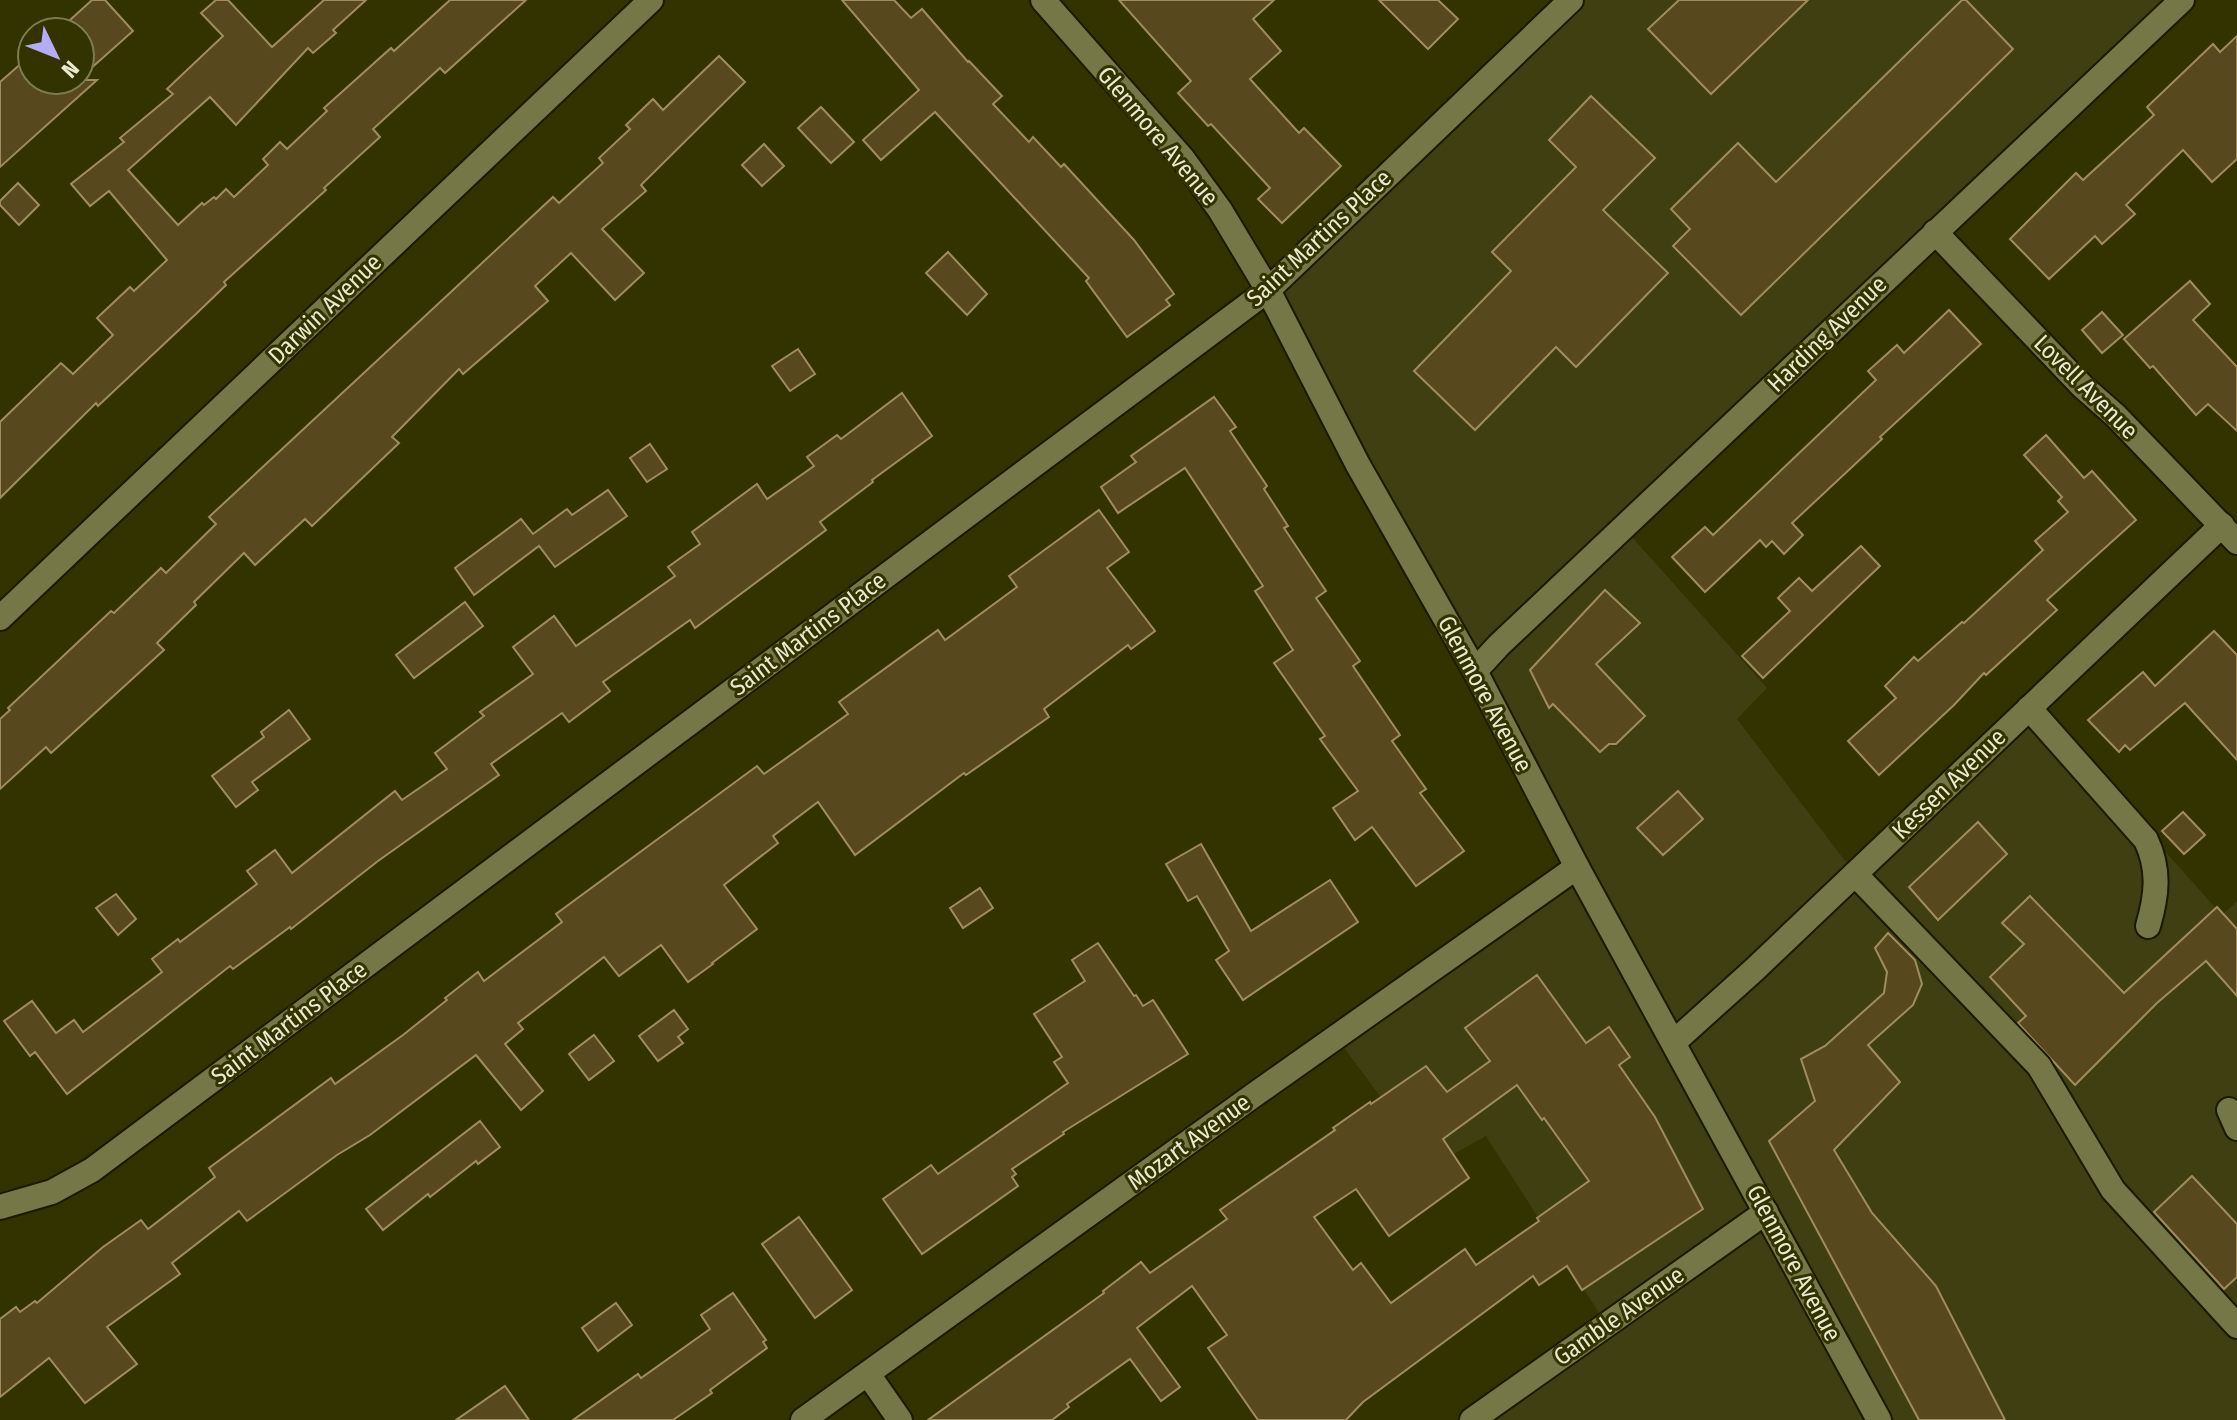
<svg xmlns="http://www.w3.org/2000/svg" width="2237" height="1420" font-family="'Fira Sans Condensed',sans-serif">
	<rect width="100%" height="100%" fill="#330"/>
	<path fill="#3f3f12" d="M1571,0H2182L1623,527L1767,688L1737,719L1855,874L2033,704L2222,915L2237,901V1420H1472L1606,1324L1486,1136L1432,1166L1336,1037L1577,867L1268,290Z"/>
	<g fill="#57481d" stroke="#a08d5d" stroke-width="2" fill-rule="evenodd">
		<path d="M92,0H105L133,31L80,78V30L70,20Z"/>
		<path d="M216,0H228L272,47L324,0H366L333,30L336,33L313,53L308,48L236,125L210,97L128,170L178,225L202,203L204,205L214,197L216,199L226,189L234,197L268,165L263,159L280,142L287,149L327,111L324,108L391,48L394,51L450,0H526L445,73L440,68L373,129L380,137L324,188L326,190L224,282L226,285L197,313L98,406L96,403L0,498V422L61,363L73,374L113,335L97,318L130,287L134,291L167,260L109,191L90,206L71,184L124,142L120,138L173,94L167,89L223,36L201,13Z"/>
		<path d="M842,0H894L911,18L922,9L968,62L969,61L1002,96L993,104L1029,142L1033,137L1061,167L1064,164L1134,240L1174,294L1166,300L1170,305L1127,337L1086,281L1089,278L935,112L881,160L863,140L919,90Z"/>
		<path d="M1119,0H1274L1253,19L1281,51L1250,79L1299,133L1304,128L1341,166L1282,223L1258,199L1270,188L1211,124L1208,126L1178,93L1191,81Z"/>
		<path d="M1379,0H1438L1458,19L1428,49Z"/>
		<path d="M1679,0H1808L1711,94L1648,29Z"/>
		<path d="M1962,0H1966L2013,49L1741,315L1673,246L1690,229L1671,209L1738,143L1776,182Z"/>
		<path d="M2237,36V159L2212,182L2183,150L2126,205L2135,214L2102,244L2095,236L2049,279L2010,239L2076,173L2083,180L2154,115L2147,107L2213,44L2220,52Z"/>
		<path d="M32,54V80H97L0,167V82Z"/>
		<path d="M719,56L745,82L641,185L646,191L602,229L644,273L615,300L571,253L535,286L548,301L463,374L459,369L392,437L399,443L312,526L305,519L255,565L244,553L194,602L196,605L157,643L164,650L51,753L46,747L0,789V719L10,710L8,708L111,611L114,613L161,568L166,573L216,524L209,517L553,197L559,203L603,163L599,158L630,129L626,125L653,99L663,110Z"/>
		<path d="M1591,96L1655,158L1603,210L1668,273L1576,367L1556,347L1475,430L1414,371L1511,271L1492,252L1576,167L1549,140Z"/>
		<path d="M821,107L854,142L831,163L798,128Z"/>
		<path d="M764,144L784,166L762,186L742,165Z"/>
		<path d="M18,183L39,205L19,225L0,205V201Z"/>
		<path d="M948,252L987,294L967,315L926,273Z"/>
		<path d="M2190,281L2210,304L2193,320L2237,367V431L2208,404L2196,415L2153,366L2150,368L2124,339Z"/>
		<path d="M1949,310L1981,344L1880,437L1882,439L1792,523L1803,535L1784,554L1772,541L1766,547L1760,540L1705,592L1672,557L1705,527L1713,535L1876,380L1868,371L1897,345L1904,353Z"/>
		<path d="M2102,312L2123,335L2102,353L2082,330Z"/>
		<path d="M798,349L815,374L790,391L772,366Z"/>
		<path d="M902,393L932,436L872,480L873,482L820,522L826,530L695,628L690,620L603,682L610,691L569,722L562,713L491,764L499,775L378,861L291,929L290,927L233,969L230,966L67,1094L35,1052L30,1056L4,1021L32,1001L56,1033L74,1020L83,1032L162,972L152,959L178,939L180,942L257,884L247,871L275,850L292,873L395,791L402,800L447,769L435,753L484,716L480,712L533,674L513,647L554,616L576,646L675,576L668,567L700,544L692,532L757,484L767,499L814,466L807,457L837,435L841,439Z"/>
		<path d="M1214,397L1236,427L1230,431L1267,486L1264,489L1288,526L1284,528L1326,591L1316,598L1360,661L1353,666L1400,735L1392,741L1426,789L1420,793L1464,851L1416,886L1372,827L1355,840L1333,808L1358,791L1320,739L1325,736L1274,663L1293,650L1255,591L1263,586L1185,468L1118,513L1101,487L1136,462L1131,456Z"/>
		<path d="M2046,435L2084,478L2092,471L2136,520L2047,600L2057,610L1986,675L1984,673L1954,705L1879,775L1848,741L1896,698L1885,686L1914,657L1918,661L1962,622L1964,623L2043,550L2035,541L2068,512L2058,501L2062,497L2024,455Z"/>
		<path d="M650,444L667,469L647,482L630,458Z"/>
		<path d="M608,490L627,516L555,567L539,546L474,595L455,568L521,519L533,534L567,509L572,515Z"/>
		<path d="M1099,510L1129,552L1107,568L1155,631L1131,649L1128,645L1044,709L1049,717L966,775L964,773L855,855L818,802L773,836L778,843L724,885L757,929L712,963L713,964L688,982L661,945L619,976L604,957L518,1023L523,1029L505,1044L543,1091L521,1110L476,1055L370,1135L337,1155L247,1221L239,1211L172,1263L180,1274L107,1327L137,1364L85,1403L49,1358L0,1397V1319L16,1307L20,1312L35,1301L37,1303L103,1247L141,1220L148,1229L215,1177L209,1168L331,1078L335,1084L403,1035L447,1000L445,998L478,972L484,981L562,922L556,914L757,766L764,774L848,714L839,702L938,630L945,640L1017,587L1009,576Z"/>
		<path d="M1861,546L1880,566L1763,678L1742,656L1790,611L1778,598L1799,578L1812,591Z"/>
		<path d="M1605,590L1640,623L1596,664L1645,716L1616,744H1609L1600,752L1553,704L1549,708L1530,670Z"/>
		<path d="M465,602L483,626L414,678L396,655Z"/>
		<path d="M2214,631L2237,655V760L2185,703L2130,750L2125,745L2119,752L2088,720L2143,672L2155,686Z"/>
		<path d="M289,710L310,739L252,782L258,790L236,807L212,776L264,737L261,732Z"/>
		<path d="M1678,791L1703,819L1663,855L1637,828Z"/>
		<path d="M2183,812L2205,835L2184,854L2162,831Z"/>
		<path d="M1978,822L2007,854L1938,920L1909,887Z"/>
		<path d="M1201,844L1251,931L1330,880L1358,922L1243,1000L1216,960L1229,951L1197,896L1188,901L1166,864Z"/>
		<path d="M980,888L993,908L963,928L950,908Z"/>
		<path d="M116,894L136,919L118,935L96,908Z"/>
		<path d="M2030,896L2124,993L2217,907L2237,929V996L2206,961L2157,1003L2075,1085L2018,1023L2026,1016L1990,977L2024,944L2002,923Z"/>
		<path d="M1888,933L1915,960L1922,984L1913,1005L1868,1045L1900,1082L1834,1150L1872,1213L1936,1286L2005,1420H1919L1769,1141L1815,1101L1801,1059L1825,1046L1884,993L1887,972L1875,948Z"/>
		<path d="M1098,943L1134,996L1136,995L1143,1006L1153,1000L1188,1054L1063,1132L1064,1134L1012,1169L1016,1174L1012,1177L1018,1186L922,1254L883,1199L931,1165L938,1174L1068,1083L1054,1062L1062,1057L1034,1014L1085,981L1072,960Z"/>
		<path d="M1537,975L1586,1043L1609,1027L1630,1057L1619,1065L1655,1117L1703,1209L1582,1290L1567,1266L1539,1285L1533,1276L1363,1402L1346,1420H1258L1208,1348L1227,1335L1192,1286L1137,1328L1180,1387L1161,1401L1130,1359L1067,1404L1069,1407L1052,1420H928L1104,1293L1103,1291L1141,1262L1150,1273L1227,1219L1220,1210L1335,1130L1333,1128L1370,1102L1371,1104L1426,1066L1447,1092L1490,1061L1465,1028ZM1517,1085L1542,1120L1544,1118L1589,1181L1537,1218L1539,1221L1476,1265L1465,1249L1391,1303L1361,1263L1353,1270L1314,1217L1356,1189L1389,1236L1469,1178L1443,1139Z"/>
		<path d="M674,1010L688,1029L678,1037L683,1043L658,1061L639,1036Z"/>
		<path d="M594,1035L614,1061L589,1080L569,1054Z"/>
		<path d="M480,1121L500,1147L478,1164L476,1161L430,1197L428,1194L383,1230L366,1209Z"/>
		<path d="M2192,1176L2237,1224V1277L2224,1289L2154,1212Z"/>
		<path d="M799,1217L852,1290L815,1318L762,1244Z"/>
		<path d="M733,1293L766,1340L763,1342L767,1348L710,1390L712,1393L673,1420H573L638,1374L641,1378L710,1329L701,1315Z"/>
		<path d="M616,1303L632,1325L598,1351L582,1328Z"/>
		<path d="M505,1386L529,1420H456Z"/>
	</g>
	<g fill="none" stroke-linecap="round" stroke-linejoin="round">
		<g stroke="#1a1a02" stroke-width="28">
			<g id="minor">
				<path d="M1043,0L1183,159L1220,210L1268,290L1358,465L1475,671L1577,867L1879,1420"/>
				<path d="M1935,232L2082,386L2116,416L2237,542"/>
				<path d="M0,618L651,0"/>
				<path d="M1475,671L1499,645L2182,0"/>
				<path d="M2029,708L2146,840C2160,870 2157,895 2148,926"/>
				<path d="M1855,874L2039,1066L2113,1190L2237,1326"/>
				<path d="M1674,1042L1754,970L2222,525"/>
				<path d="M2229,1110L2237,1128"/>
				<path d="M0,1207L52,1192L92,1170L1268,290L1571,0"/>
				<path d="M868,1374L900,1420"/>
				<path d="M803,1420L1254,1095L1577,867"/>
				<path d="M1472,1420L1766,1212"/>
			</g>
		</g>
		<use href="#minor" stroke="#767746" stroke-width="24"/>
	</g>
	<g text-anchor="middle" stroke-width="6" stroke-linejoin="round" paint-order="stroke">
		<g font-size="24" fill="#e9ead0" stroke="#330">
			<text transform="translate(1158 136) rotate(50)" y="8">Glenmore Avenue</text>
			<text transform="translate(1319 238) rotate(-43)" y="8">Saint Martins Place</text>
			<text transform="translate(325 309) rotate(-44)" y="8">Darwin Avenue</text>
			<text transform="translate(1827 334) rotate(-44)" y="8">Harding Avenue</text>
			<text transform="translate(2086 387) rotate(45)" y="8">Lovell Avenue</text>
			<text transform="translate(808 634) rotate(-37)" y="8">Saint Martins Place</text>
			<text transform="translate(1485 694) rotate(62)" y="8">Glenmore Avenue</text>
			<text transform="translate(1949 784) rotate(-44)" y="8">Kessen Avenue</text>
			<text transform="translate(289 1023) rotate(-37)" y="8">Saint Martins Place</text>
			<text transform="translate(1189 1142) rotate(-36)" y="8">Mozart Avenue</text>
			<text transform="translate(1794 1263) rotate(62)" y="8">Glenmore Avenue</text>
			<text transform="translate(1619 1316) rotate(-35)" y="8">Gamble Avenue</text>
		</g>
	</g>
	<g transform="translate(56 56) rotate(133)"><circle r="38" fill="#333300" stroke="#7c7c53" stroke-width="2"/>
	<path d="M0-6L14 30L0 20L-14 30Z" fill="#b5acf8"/>
	<text y="-12" font-size="22" font-weight="bold" text-anchor="middle" fill="#e9ead0">N</text>
	</g>
</svg>
